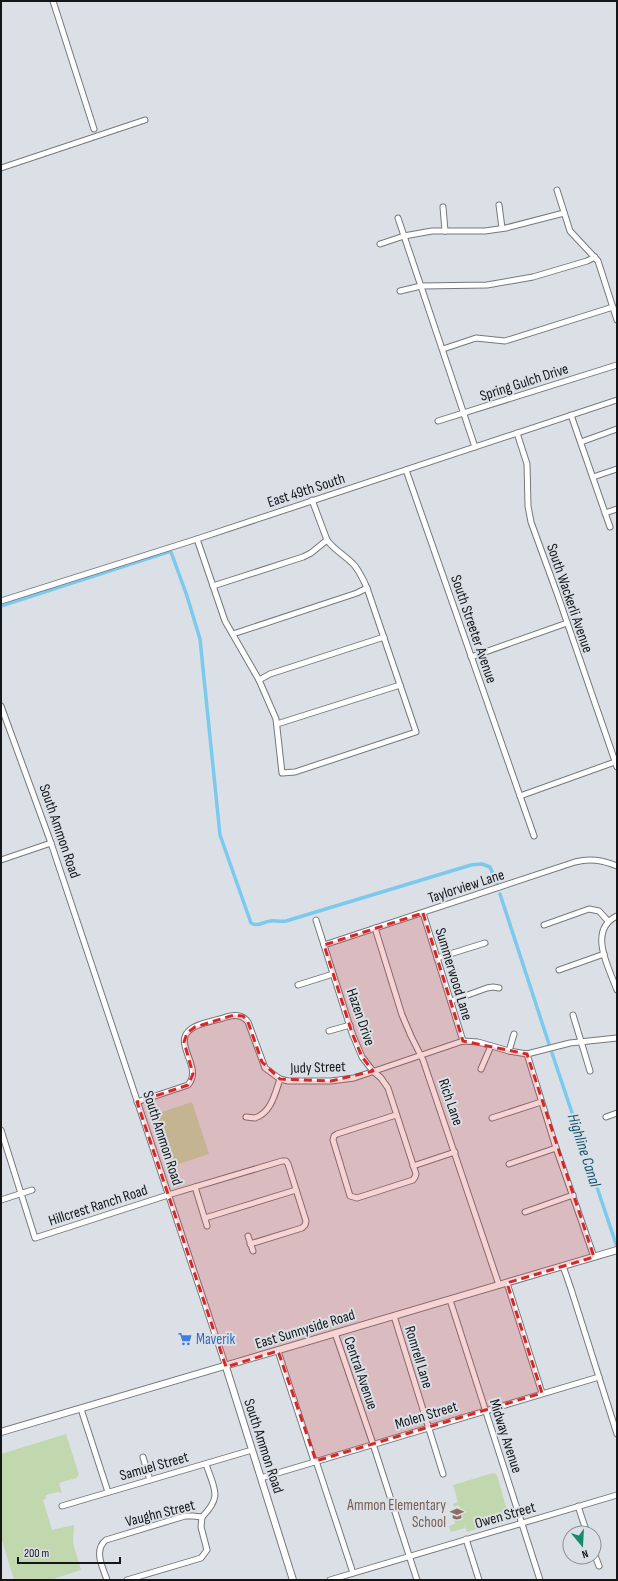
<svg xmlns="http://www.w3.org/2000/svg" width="618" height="1581" font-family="'Sofia Sans Condensed',sans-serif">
	<rect width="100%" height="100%" fill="#dbe0e7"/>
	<g fill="#c1d7ad">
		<path d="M192,1102L209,1154L173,1166L156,1114Z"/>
		<path d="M66,1434L79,1475L76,1478L59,1483L62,1493L57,1492L46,1495V1499L43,1500L52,1530L74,1525L73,1543L81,1570L50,1580H14L1,1537V1454Z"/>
		<path d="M493,1473L497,1475L509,1517L505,1520L467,1532L464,1522L465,1528L451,1532L449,1526L455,1524L454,1518L462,1515L459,1505L454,1507L453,1504L458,1502L453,1485Z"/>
	</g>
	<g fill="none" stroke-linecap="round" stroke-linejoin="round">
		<g stroke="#7bc9ec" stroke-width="3.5">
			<path d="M1,606L168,552H171L187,596L200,639L220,835L251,923C258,927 263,922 270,921C275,920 280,922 286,921L471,865L482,864L490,867L497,884"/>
			<path d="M500,894L549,1044"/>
			<path d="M552,1053L617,1247"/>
		</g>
		<g stroke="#74787e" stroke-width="7">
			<g id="minor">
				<path d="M53,1L94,129"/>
				<path d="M1,168L145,120"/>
				<path d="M557,190L570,231L598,261L617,320"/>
				<path d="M499,205L502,228"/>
				<path d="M443,207L445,231"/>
				<path d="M398,218L475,447"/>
				<path d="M380,244L404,236L432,231H485L506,228L564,213"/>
				<path d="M400,291L421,286L487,285L533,277L587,261L595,257"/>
				<path d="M443,349L476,338L505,341L613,307"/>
				<path d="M571,415L610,527"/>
				<path d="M438,421L617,365"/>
				<path d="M517,433L527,464L528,506L531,522L558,596L617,767"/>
				<path d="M581,442L617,429"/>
				<path d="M406,470L534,836"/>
				<path d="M593,477L617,469"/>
				<path d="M605,513L617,509"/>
				<path d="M197,539L225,621L259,680L276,719L282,773L295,772L416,732L367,588C364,581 360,573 355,566C346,556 334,550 327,540L312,500"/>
				<path d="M213,586L303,557L311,553L327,540"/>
				<path d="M1,601L197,539L617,400"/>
				<path d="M233,634L357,593L367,588"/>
				<path d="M471,657L567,623"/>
				<path d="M259,680L270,674L384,637"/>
				<path d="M1,706L51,843L226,1367"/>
				<path d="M277,724L400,685"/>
				<path d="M520,796L615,762"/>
				<path d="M1,860L51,843"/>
				<path d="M423,913L463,1041"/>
				<path d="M617,916C587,930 609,968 617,990"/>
				<path d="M316,920L352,1033L362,1057L373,1071L381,1078L388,1088L416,1174L415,1177L413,1180L357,1198L350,1196L333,1140L334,1136L337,1134L396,1115"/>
				<path d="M544,925L589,909L599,911L608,921"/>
				<path d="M375,928L402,1015L411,1036L423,1060L499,1285"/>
				<path d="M324,945L575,862C590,858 602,860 617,866"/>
				<path d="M437,958L485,943"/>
				<path d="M559,970L604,954"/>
				<path d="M298,985L333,974"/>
				<path d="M451,1001L487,988L493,987L499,988"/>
				<path d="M573,1015L590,1071"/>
				<path d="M329,1031L350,1025"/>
				<path d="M509,1051L514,1034"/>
				<path d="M527,1054L556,1148L594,1257"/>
				<path d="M481,1069L491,1046"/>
				<path d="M137,1102L188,1085C204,1067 171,1043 191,1029C200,1022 216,1021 226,1017C235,1015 242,1014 248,1022L265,1068L280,1079L288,1081H331L354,1078L463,1041L478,1042L509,1051L527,1054L570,1043L617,1038"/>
				<path d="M246,1117L255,1118C271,1113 275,1094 280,1079"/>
				<path d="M606,1117L617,1113"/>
				<path d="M492,1118L541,1102"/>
				<path d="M1,1130L35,1238L168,1195L282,1161H286L288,1164L306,1221L305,1225L302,1228L250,1244"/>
				<path d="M509,1164L556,1148"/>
				<path d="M413,1166L455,1152"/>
				<path d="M195,1187L207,1226"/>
				<path d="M1,1200L32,1190"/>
				<path d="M525,1212L573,1195"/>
				<path d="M205,1218L296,1190"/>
				<path d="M248,1236L253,1251"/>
				<path d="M563,1266L571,1289L617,1434"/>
				<path d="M507,1283L542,1393"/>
				<path d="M450,1300L540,1580"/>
				<path d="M394,1316L443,1474"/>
				<path d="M335,1333L373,1444L417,1580"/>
				<path d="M278,1351L314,1461"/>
				<path d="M81,1409L108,1492"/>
				<path d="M143,1457L150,1480"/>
				<path d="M316,1461L353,1573"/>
				<path d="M261,1478L599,1377"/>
				<path d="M62,1506L252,1450"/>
				<path d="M578,1506L587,1533"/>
				<path d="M466,1539L479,1580"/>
				<path d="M594,1553L599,1566"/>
				<path d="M107,1580C103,1568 93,1550 106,1540L185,1516H193L202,1517C223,1496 214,1489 206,1464"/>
				<path d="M127,1580L201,1558L207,1550L201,1527L202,1517"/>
				<path d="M330,1580L617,1495"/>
			</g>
		</g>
		<g stroke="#74787e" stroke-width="8">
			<g id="major">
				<path d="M226,1367L293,1580"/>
				<path d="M1,1432C207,1373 412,1311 617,1250"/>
			</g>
		</g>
		<use href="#minor" stroke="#fff" stroke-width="5"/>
		<use href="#major" stroke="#fff" stroke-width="6"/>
	</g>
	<path fill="#d62828" fill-opacity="0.2" stroke="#d62828" stroke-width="3" stroke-dasharray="8 5" stroke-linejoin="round" d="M423,913L463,1041L527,1054L594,1257L507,1283L542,1393L316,1461L278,1351L226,1367L137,1102L188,1085L193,1074L184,1042L187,1033L195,1027L234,1015L243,1016L248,1022L262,1062L280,1079L331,1081L373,1071L362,1057L352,1033L324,945Z"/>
	<defs>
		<g id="supermarket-bare" transform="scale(1.08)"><path d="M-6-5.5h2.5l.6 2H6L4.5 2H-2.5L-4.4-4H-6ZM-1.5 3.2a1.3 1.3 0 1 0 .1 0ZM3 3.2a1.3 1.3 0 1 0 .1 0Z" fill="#3f7fe0" stroke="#dbe0e7" stroke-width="2.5" paint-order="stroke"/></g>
		<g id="school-bare" transform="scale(1.08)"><path d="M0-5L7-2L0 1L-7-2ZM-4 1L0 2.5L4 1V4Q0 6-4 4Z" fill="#8d6e63" stroke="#dbe0e7" stroke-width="2.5" paint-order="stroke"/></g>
	</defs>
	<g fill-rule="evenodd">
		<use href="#supermarket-bare" x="185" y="1339"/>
		<use href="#school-bare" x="457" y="1514"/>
	</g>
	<g text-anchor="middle" stroke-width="4" stroke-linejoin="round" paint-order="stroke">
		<g font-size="15" fill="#141618" stroke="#dbe0e7">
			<text transform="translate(524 382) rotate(-18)" y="5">Spring Gulch Drive</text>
			<text transform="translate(306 490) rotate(-18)" y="5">East 49th South</text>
			<text transform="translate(570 598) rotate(71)" y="5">South Wackerli Avenue</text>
			<text transform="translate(474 629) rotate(71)" y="5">South Streeter Avenue</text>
			<text transform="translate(60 831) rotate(71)" y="5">South Ammon Road</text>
			<text transform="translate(466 886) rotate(-18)" y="5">Taylorview Lane</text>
			<text transform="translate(454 974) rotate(73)" y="5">Summerwood Lane</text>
			<text transform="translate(361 1017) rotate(71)" y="5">Hazen Drive</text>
			<text transform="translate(318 1067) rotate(-2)" y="5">Judy Street</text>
			<text transform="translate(451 1102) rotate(71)" y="5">Rich Lane</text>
			<text transform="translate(163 1138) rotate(72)" y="5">South Ammon Road</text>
			<text transform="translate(98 1205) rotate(-18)" y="5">Hillcrest Ranch Road</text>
			<text transform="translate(305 1329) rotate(-17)" y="5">East Sunnyside Road</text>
			<text transform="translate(419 1357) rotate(73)" y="5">Romrell Lane</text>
			<text transform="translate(361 1373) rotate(71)" y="5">Central Avenue</text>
			<text transform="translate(426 1415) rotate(-17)" y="5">Molen Street</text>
			<text transform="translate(506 1436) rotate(72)" y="5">Midway Avenue</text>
			<text transform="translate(264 1446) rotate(72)" y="5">South Ammon Road</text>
			<text transform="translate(154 1466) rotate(-16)" y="5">Samuel Street</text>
			<text transform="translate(160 1513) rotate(-14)" y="5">Vaughn Street</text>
			<text transform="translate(505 1515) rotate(-16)" y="5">Owen Street</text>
		</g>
		<g font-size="15" fill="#366cbe" stroke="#dbe0e7" text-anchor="start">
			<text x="196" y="1344">Maverik</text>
		</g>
		<g font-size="15" fill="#785e54" stroke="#dbe0e7" text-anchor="end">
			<text x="446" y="1510">Ammon Elementary<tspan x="446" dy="17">School</tspan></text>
		</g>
		<g font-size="16" font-style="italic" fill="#15546c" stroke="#dbe0e7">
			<text transform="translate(585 1150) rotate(72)" y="6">Highline Canal</text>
		</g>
	</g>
	<rect width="618" height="1581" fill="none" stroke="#141618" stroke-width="4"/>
	<g transform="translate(582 1545) rotate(162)"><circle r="19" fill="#dbe0e7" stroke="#8b8f94"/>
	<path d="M0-3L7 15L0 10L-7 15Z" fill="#178c6d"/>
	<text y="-6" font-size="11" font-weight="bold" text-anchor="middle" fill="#141618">N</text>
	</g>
	<path d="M18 1557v6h102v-6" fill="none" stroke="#141618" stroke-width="2"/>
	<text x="24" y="1557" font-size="12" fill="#141618" stroke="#dbe0e7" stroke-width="3" paint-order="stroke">200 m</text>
</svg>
